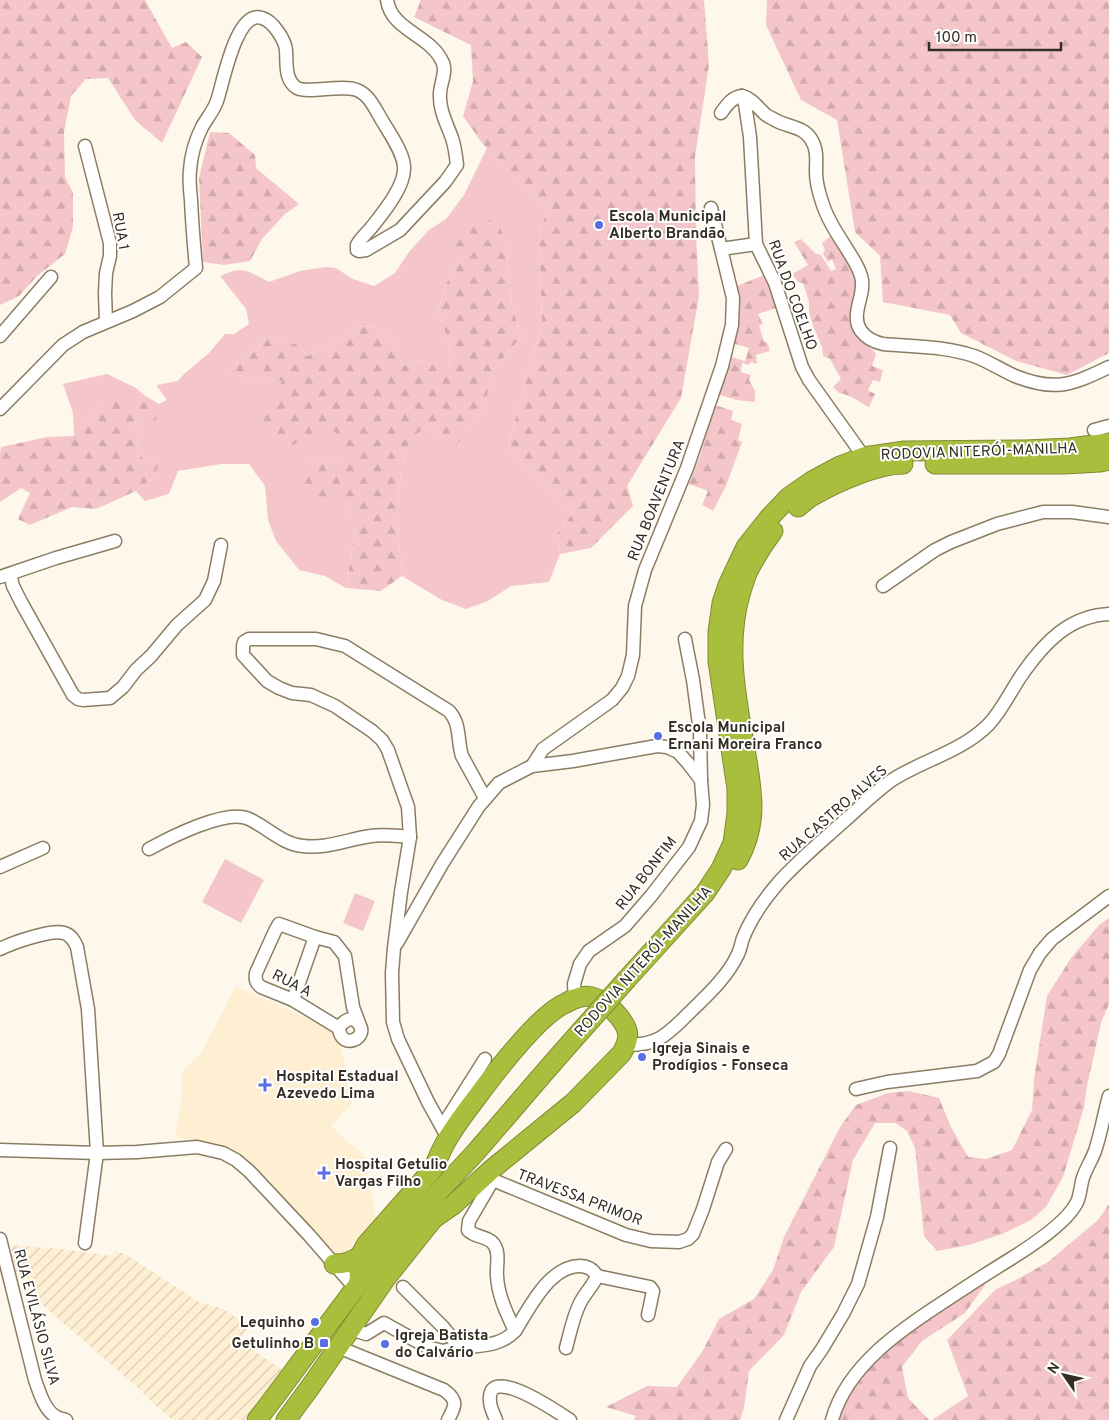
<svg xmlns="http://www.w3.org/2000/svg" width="1109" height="1420" font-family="Overpass,sans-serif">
	<defs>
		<pattern id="industrial-furrows" width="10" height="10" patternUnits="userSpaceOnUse" patternTransform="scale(1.25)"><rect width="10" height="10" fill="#feefd2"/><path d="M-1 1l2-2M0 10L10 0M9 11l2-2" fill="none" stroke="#dacdb4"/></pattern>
		<pattern id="forest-firs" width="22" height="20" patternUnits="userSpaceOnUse" patternTransform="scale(1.25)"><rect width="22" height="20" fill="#f4c6c9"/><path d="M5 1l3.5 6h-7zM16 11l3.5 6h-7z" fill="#d2aaac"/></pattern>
	</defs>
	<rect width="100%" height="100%" fill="#fef8ec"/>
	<path fill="#feefd2" d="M236,986L338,1032L352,1103L331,1126L365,1157L376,1219L340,1258L270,1191L269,1183L243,1157L213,1143L175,1137L182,1095L181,1074L201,1053Z"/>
	<path fill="url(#industrial-furrows)" d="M11,1245L61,1249L112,1256L113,1251L125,1254L199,1302L224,1309L249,1326L240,1340L282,1370L244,1420H173L158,1408L138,1388L38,1301L25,1292L27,1279L20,1278L15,1270Z"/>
	<g fill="#f4c6c9">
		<path d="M487,148L522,186L548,207L539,233L542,323L508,446L572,514L557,534L560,554L549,582L511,586L488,601L466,609L442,600L402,576C399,543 395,509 401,476C403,463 408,449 412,435L430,426L452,450L483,411L494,369L521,337L512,306L506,242L461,259L446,284L438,311L449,343L450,372L422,360L403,366L386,329L362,326L308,356L296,344L269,336L256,351L222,373L283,381L327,429L346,437L344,460L306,464L309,500L349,499L355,531L346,588L325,576L299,570L276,541L268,520L265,486L249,464H221L178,471L169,494L145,501L136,491L155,476L158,462L145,460L137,453L138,436L134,423L140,422L147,427L157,418L97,406L74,436L73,413L63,384L107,374L136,388L144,395L159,404L167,400L156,385L178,381L184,374L209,353L225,334H234L249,324L246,309L220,276C242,265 249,271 269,282L300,271L325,267L336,268L353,279L374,286L395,273L409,252L429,230L446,219L464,195Z"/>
		<path d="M225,859L264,880L241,923L202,902Z"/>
		<path d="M355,893L375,901L363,931L343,923Z"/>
	</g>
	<g fill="url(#forest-firs)">
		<path d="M0,0H145L172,48L186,42L202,57L162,143L135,120L108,78L86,79L71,96L64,132L65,177L73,193V227L65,254L37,276L19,296L0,305Z"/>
		<path d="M421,0H704L709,65L695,157L696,233L699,296L681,398L627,486L633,506L591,548L560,554L557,534L572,514L508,446L542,323L539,233L548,207L522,186L482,143L463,116L473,81L471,45L414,17Z"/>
		<path d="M767,0H1109V353L1067,375L1016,361L961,333L950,315L883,302L880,256L855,232L837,120L801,100L766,25Z"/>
		<path d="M210,132L229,133L255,155L256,168L299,204L285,214L262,239L250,261L224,265L203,262L199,178Z"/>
		<path d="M497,219L506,242L512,306L521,337L494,369L483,411L452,451L430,426L412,436C408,449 403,463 401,476C395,509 399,543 402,576L381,591L346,588L355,531L349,500H309L288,485L306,464L343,460L345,437L327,429L291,446L260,420L282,381L221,373L256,351L269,336L296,344L308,356L362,326L386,329L403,366L422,360L450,371L449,343L438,311L446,284L461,259L445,235L474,223Z"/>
		<path d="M831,236L847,259L856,278L863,339L876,354L872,366L883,370L880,382L873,380L868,390L875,394L869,407C860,403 848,393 839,393L833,387L841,379L830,359L823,356L822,347L813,326L809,312V302L803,283L798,282L792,274L808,265L794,242L801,239L816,254L821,255L831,271L836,269L832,259L828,262L823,254L825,250L822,243Z"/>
		<path d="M762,276L769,277L779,307L758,314L763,324L759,325L764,342H767L770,351L756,355L757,364L751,362L749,365L742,363L741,372L751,375L749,380L755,391V402L737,400L716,394L728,356L745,361L749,348L732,343L734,287Z"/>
		<path d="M134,398C147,401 151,406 157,418L147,428L140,422L134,423L138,436L137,453L145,460L159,462L155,476L136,491L96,509L72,507L30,525L18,519L30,493L21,488L0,502V453L1,447L47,437L74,436L97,406L114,400Z"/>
		<path d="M715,405L733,411L731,420L742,424L738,440L742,442L726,486L713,511L702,505L708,491L689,484L700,456Z"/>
		<path d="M1109,918V1004L1101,1023L1087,1086L1084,1107L1063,1177L1046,1207L1031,1220L1002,1234L969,1245L937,1251L924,1236L915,1148L907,1131L895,1123H875L853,1160L834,1247L801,1292L784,1335L749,1371L744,1408L740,1420H634L636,1416L606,1407L647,1386L677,1387L702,1352L719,1319L754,1299L773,1270L784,1237L840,1127L856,1105L888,1093L909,1091L939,1098L951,1127L968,1157L986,1159L1012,1150L1032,1110L1034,1079L1047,996L1071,958L1099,925Z"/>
		<path d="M1109,1204V1420H932L968,1396L947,1340L996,1289L1014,1281L1048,1262L1098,1220Z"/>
		<path d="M982,1280L985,1285L965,1313L922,1341L902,1367L908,1398L929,1420H834L867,1363Z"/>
	</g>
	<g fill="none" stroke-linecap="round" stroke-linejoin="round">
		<g stroke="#8b7d63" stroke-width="15">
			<g id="minor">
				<path d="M742,96C752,98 758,108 765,114C768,117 772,118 775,120C787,127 803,126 811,139C818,150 816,161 816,172C816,182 819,193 822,202C827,218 836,232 845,246C851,256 858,265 861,276C867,294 849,314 861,331C867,339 874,342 883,344C914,347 945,346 974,356C988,361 1001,370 1015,376C1055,392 1072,385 1109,367"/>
				<path d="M742,96L745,104L750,137L756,244L775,283L802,367L809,380L864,457"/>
				<path d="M721,113C727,105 732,97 742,96"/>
				<path d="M85,146L110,243V256L106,273L105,293L106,322"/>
				<path d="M721,249L756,244"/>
				<path d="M0,336L51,277"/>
				<path d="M0,409L63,345L83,332L133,311L160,297L196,268C194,246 192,223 191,200C190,191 189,180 190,170C191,155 195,141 202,127C207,118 214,110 217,101C223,84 236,9 262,18C273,21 285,40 286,50C287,62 284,80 297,88C309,94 341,84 357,90C370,95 376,111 383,122C390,134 405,155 404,169C404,188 382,214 371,228C366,234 361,238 357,245V250L359,251L366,250L400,230L445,182L457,165C456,156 455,147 452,138C447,124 439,110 440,94C440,83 448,71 442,61C430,35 391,30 387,0"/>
				<path d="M1094,430L1109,426"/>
				<path d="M10,574L13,586L21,602L73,695L78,699L83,700L110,698L123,687L136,670L151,656L177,625L205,600L214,581L221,545"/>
				<path d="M0,577L56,558L115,541"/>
				<path d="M883,586L935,550L951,542L997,524L1043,512H1072L1109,517"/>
				<path d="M685,639L693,680L700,732L701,780"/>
				<path d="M532,766L543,749L612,700L622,688L628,676L633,655L635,606L645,570L687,468L722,366L732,325L733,298L711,208"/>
				<path d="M149,849C169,838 227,808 249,819C268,828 282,844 303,846C327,849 348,839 371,836C384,834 397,836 410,837"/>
				<path d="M0,867L43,848"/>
				<path d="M397,943L442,864L479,806L499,783L532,766L573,761L657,746L667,747L678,752L688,763L701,780L703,805L701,821L689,847L651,896L625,926L589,951L580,964L574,984L575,999"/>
				<path d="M0,949C12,943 51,929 64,933C71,935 74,940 77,947L88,1009L97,1153L85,1243"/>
				<path d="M293,1000L315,937"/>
				<path d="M339,1028C343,1021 352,1015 358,1023C371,1037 341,1052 339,1028L293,1000L261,987C256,983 255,980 256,973L275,931L279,924L315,937L334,942L345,956L353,1007L359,1023"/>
				<path d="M627,1045C639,1045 650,1044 660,1038C669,1033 678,1024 686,1016C704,998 726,979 737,956C740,951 741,944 743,938C751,918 765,898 780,881C799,860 822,841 843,822C858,809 876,791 892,780C923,760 963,751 989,724C1003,709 1011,690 1023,673C1044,643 1069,616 1109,614"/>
				<path d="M856,1089L887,1082L977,1071L994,1062L999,1054L1030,970L1040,953L1052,939L1109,896"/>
				<path d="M442,1127L485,1059"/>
				<path d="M448,1138L428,1102L398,1039L393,1022L392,973L394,948L401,892L410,837L408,807L388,750L382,740L372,731L335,706L311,695L292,693L279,688L267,681L243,655V646L244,642L249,639H316L345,646L449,711C461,724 457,740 462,756L485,798"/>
				<path d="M0,1150L97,1153L137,1152L197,1147L223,1153L236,1160L249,1171L309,1235L355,1288"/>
				<path d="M492,1173L493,1180L626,1235L651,1241L679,1242L688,1239L693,1234L703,1209L718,1162L726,1149"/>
				<path d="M493,1180L469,1221L468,1230C474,1237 485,1236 492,1242C501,1251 496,1265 497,1276C498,1296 507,1314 515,1331C529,1309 549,1266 580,1266C588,1266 593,1269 597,1276C593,1286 585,1293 580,1303C573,1317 570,1333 566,1348"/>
				<path d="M0,1239L35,1380C39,1391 44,1409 55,1416C58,1418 63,1419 66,1420"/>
				<path d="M597,1276L650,1287L653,1291L648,1315"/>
				<path d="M403,1287L443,1327L459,1347L462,1348C482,1345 501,1346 515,1331"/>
				<path d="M348,1332L357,1331L366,1334L384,1323L427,1347L443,1351L459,1347"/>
				<path d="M338,1347L444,1390C459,1401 455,1406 448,1420"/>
				<path d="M496,1420C494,1414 490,1408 490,1401C486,1362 559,1413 570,1420"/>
				<path d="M786,1420L810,1366L822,1349L843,1314L858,1284L877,1217L890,1148"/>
				<path d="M832,1420C847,1365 903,1328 948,1299C969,1285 991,1271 1012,1258C1031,1246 1065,1224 1076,1204C1081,1196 1080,1184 1084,1175C1087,1167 1092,1159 1095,1151C1101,1133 1104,1114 1109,1096"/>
			</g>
		</g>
		<g stroke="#808b33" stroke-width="21">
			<g id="highway">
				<path d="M935,464H1064L1100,462L1109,460"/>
				<path d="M798,507C803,503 808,498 814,495C837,482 877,464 903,464"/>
				<path d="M738,860C759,822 752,790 745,749C736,697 725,643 741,591C743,585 745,579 747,573C754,559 763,544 773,531"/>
				<path d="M627,979L705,893L721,869L733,843L737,813V789L718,661V632L722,603L728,585L746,547L769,518L789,497L812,481L840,466L864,457L905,451L1025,450L1070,448L1109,443"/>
				<path d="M334,1264C345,1264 351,1262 360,1256"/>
				<path d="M359,1283L360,1256L366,1245L433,1169C438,1158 442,1148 448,1138C457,1123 467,1110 477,1097C497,1070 517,1044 541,1021C549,1014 556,1007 566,1003C574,998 586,994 595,998C602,1000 609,1006 614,1011C628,1026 633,1036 621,1054L573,1103L491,1170L453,1205L434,1218"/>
				<path d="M257,1420C298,1367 336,1312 378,1259C408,1222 443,1188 475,1153C510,1113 544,1072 580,1032"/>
				<path d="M286,1420L311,1386L386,1278L441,1209"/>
			</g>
		</g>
		<use href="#minor" stroke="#fff" stroke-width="12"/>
		<use href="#highway" stroke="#a9be3c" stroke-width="19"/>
		<g stroke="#808b33" stroke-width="21" stroke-linecap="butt">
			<path id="highway-bridge" d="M580,1032L627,979"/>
		</g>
		<use href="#highway-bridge" stroke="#a9be3c" stroke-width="19"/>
	</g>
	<g fill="#586ee5" stroke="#fff" stroke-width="2">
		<circle cx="599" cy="225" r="5"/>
		<circle cx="658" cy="736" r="5"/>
		<circle cx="642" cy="1057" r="5"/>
		<path d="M262.5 1077.5h5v5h5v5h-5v5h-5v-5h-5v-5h5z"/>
		<path d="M321.5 1165.5h5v5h5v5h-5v5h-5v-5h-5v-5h5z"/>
		<circle cx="315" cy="1322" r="5"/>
		<rect x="319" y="1338" width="10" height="10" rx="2.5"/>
		<circle cx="385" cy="1344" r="5"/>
	</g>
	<g text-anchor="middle" stroke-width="4" stroke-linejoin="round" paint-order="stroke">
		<g font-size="15" font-weight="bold" fill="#332d22" stroke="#fff" text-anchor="start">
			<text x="609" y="221">Escola Municipal<tspan x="609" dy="17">Alberto Brandão</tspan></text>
			<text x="668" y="732">Escola Municipal<tspan x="668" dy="17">Ernani Moreira Franco</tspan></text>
			<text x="652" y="1053">Igreja Sinais e<tspan x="652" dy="17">Prodígios - Fonseca</tspan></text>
			<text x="276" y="1081">Hospital Estadual<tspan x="276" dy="17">Azevedo Lima</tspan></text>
			<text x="335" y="1169">Hospital Getulio<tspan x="335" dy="17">Vargas Filho</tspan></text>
			<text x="305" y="1327" text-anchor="end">Lequinho</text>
			<text x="395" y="1340">Igreja Batista<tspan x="395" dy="17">do Calvário</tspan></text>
			<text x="314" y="1348" text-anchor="end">Getulinho B</text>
		</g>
		<g font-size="15" fill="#332d22" stroke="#fff">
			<text transform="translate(121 231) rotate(80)" y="5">RUA 1</text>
			<text transform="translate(793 295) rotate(70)" y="5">RUA DO COELHO</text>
			<text transform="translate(979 451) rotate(-2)" y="5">RODOVIA NITERÓI-MANILHA</text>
			<text transform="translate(656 500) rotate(-68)" y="5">RUA BOAVENTURA</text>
			<text transform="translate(833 813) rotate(-41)" y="5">RUA CASTRO ALVES</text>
			<text transform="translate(646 873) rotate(-52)" y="5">RUA BONFIM</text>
			<text transform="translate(643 961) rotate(-48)" y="5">RODOVIA NITERÓI-MANILHA</text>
			<text transform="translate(292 983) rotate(27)" y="5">RUA A</text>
			<text transform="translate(580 1197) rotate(21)" y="5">TRAVESSA PRIMOR</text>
			<text transform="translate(37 1317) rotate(75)" y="5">RUA EVILÁSIO SILVA</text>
		</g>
	</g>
	<g transform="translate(1064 1375) rotate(304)" stroke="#ffffff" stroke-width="4" paint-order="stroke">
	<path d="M0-4L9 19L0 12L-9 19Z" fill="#332d22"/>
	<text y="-8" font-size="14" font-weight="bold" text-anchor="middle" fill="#332d22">N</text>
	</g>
	<path d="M929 42v8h132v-8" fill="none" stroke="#332d22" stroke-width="2.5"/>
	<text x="936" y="42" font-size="15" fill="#332d22" stroke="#ffffff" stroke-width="4" paint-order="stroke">100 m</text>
</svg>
